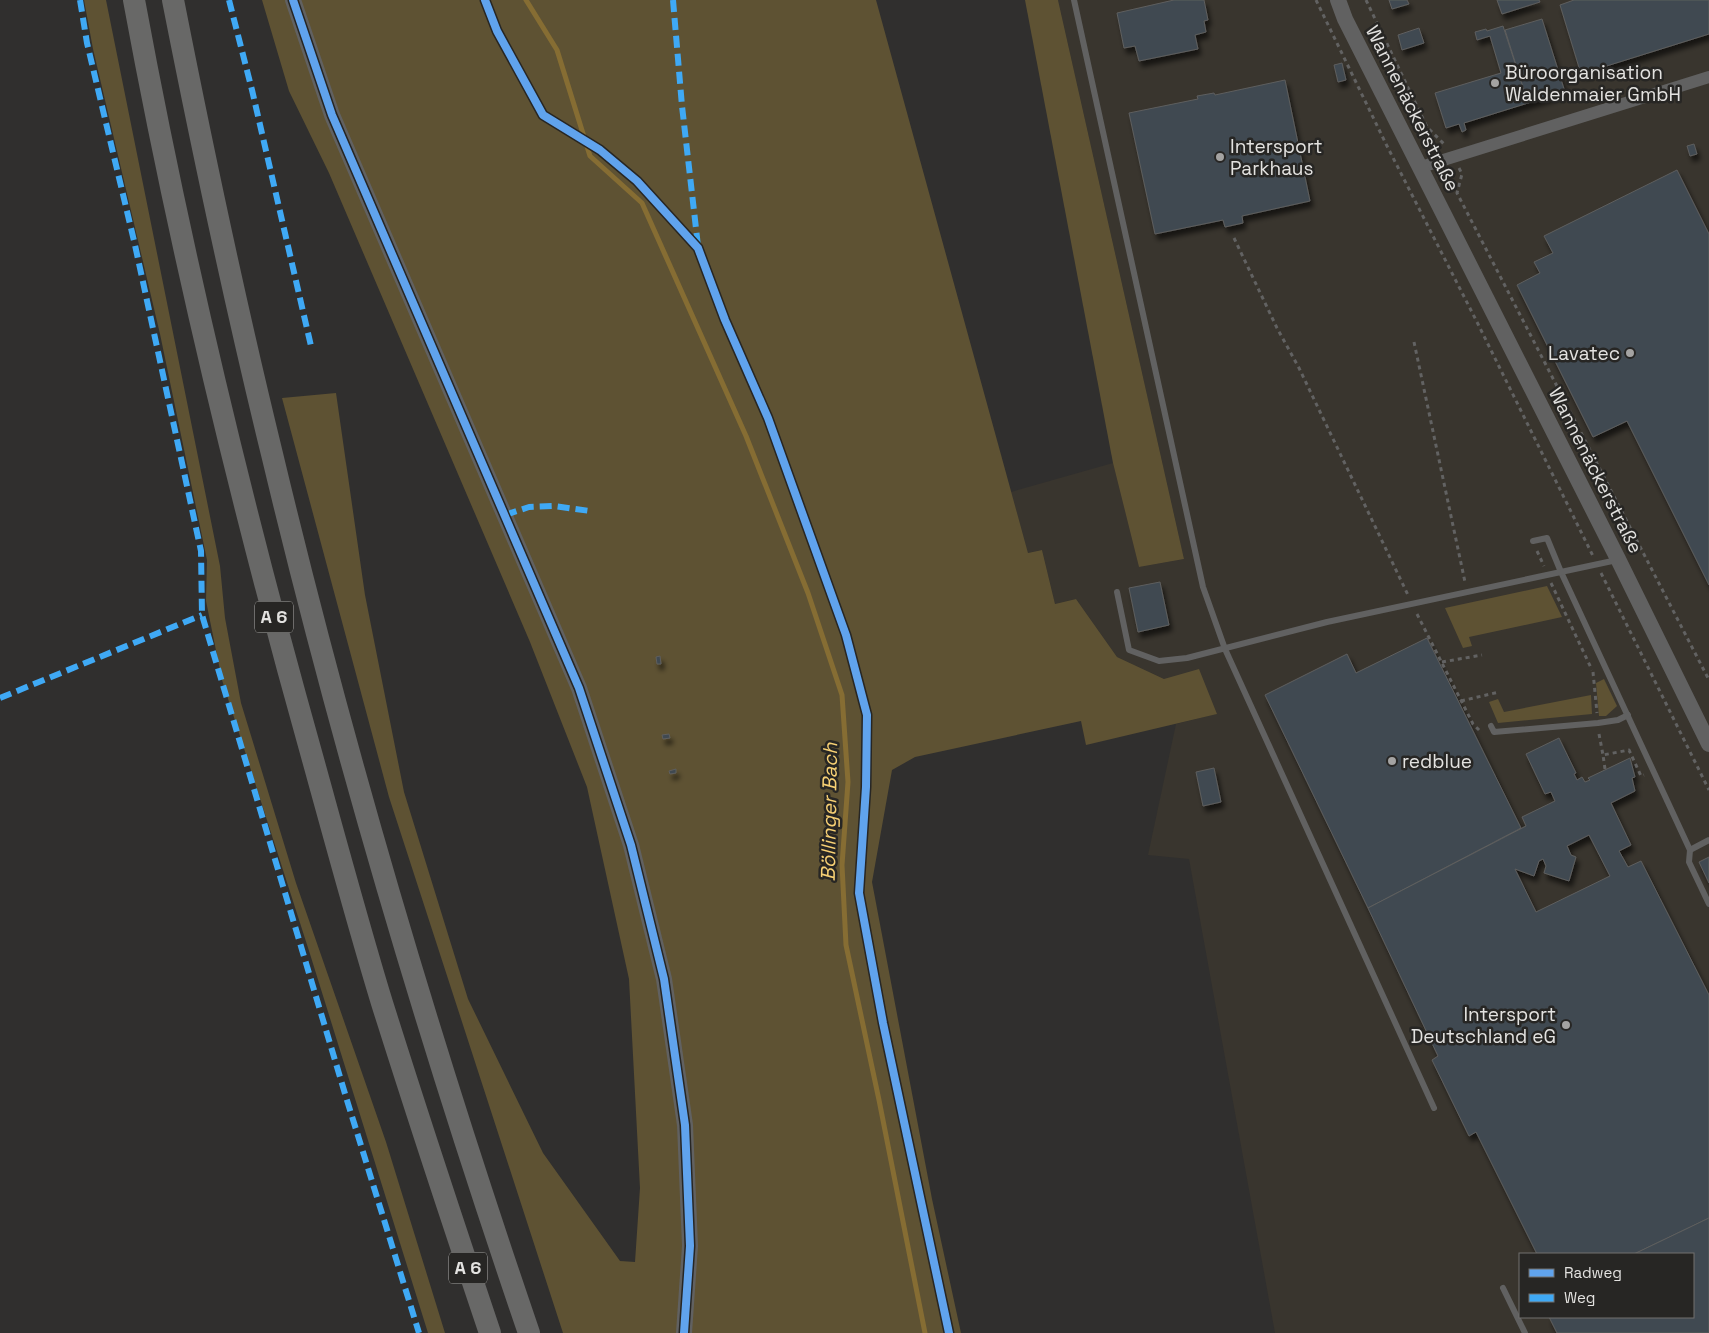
<svg xmlns="http://www.w3.org/2000/svg" width="1709" height="1333" font-family="'Space Grotesk',sans-serif">
	<defs>
		<filter id="shadow"><feDropShadow dx="3" dy="5.5" stdDeviation="2.5" flood-color="#0009"/></filter>
	</defs>
	<rect width="100%" height="100%" fill="#302f2e"/>
	<path fill="#39352e" fill-rule="evenodd" d="M1058,0H1709V1333H1275L1189,859L1148,855L1176,724L1216,714L1164,679L1117,657L1076,599L1055,604L1042,550L1028,553L1011,492L1113,463L1139,567L1184,559ZM1520,1254H1693V1317H1520Z"/>
	<g fill="#5e5233">
		<path d="M84,0H106L220,566L225,618L241,703L296,883L386,1142L445,1333H428L310,954L222,680L206,601L207,560L160,334L93,49Z"/>
		<path d="M262,0H876L1028,553L1042,550L1055,604L1076,599L1117,657L1164,679L1199,669L1217,714L1086,745L1081,721L915,757L892,770L872,882L932,1199L961,1333H563L389,797L282,398L336,393L365,595L404,792L468,999L543,1153L620,1261L635,1262L640,1188L629,979L587,787L530,642L329,173L289,91Z"/>
		<path d="M1025,0H1058L1184,559L1139,567L1113,463Z"/>
		<path d="M1547,586L1562,617L1469,637L1472,646L1463,648L1445,608Z"/>
		<path d="M1604,679L1617,706L1606,716H1599L1596,683Z"/>
		<path d="M1591,695L1592,714L1498,723L1489,702L1498,699L1504,712Z"/>
	</g>
	<g fill="none" stroke-linecap="round" stroke-linejoin="round">
		<path stroke="#866d33" stroke-width="5" d="M526,0L557,50L590,156L642,203L746,436L808,593L842,695L848,782L842,865L846,945L879,1100L925,1333"/>
	</g>
	<g fill="#3f4a51" stroke="#5e5e5e" fill-rule="evenodd" filter="url(#shadow)">
		<path d="M1174,0H1204L1208,20L1204,21L1206,32L1195,35L1198,49L1139,61L1135,46L1124,48L1117,13Z"/>
		<path d="M1389,0H1407L1409,4L1392,9Z"/>
		<path d="M1497,0H1539L1540,2L1502,14Z"/>
		<path d="M1574,0H1709V34L1581,74L1560,5Z"/>
		<path d="M1542,19L1565,92L1528,103L1505,30Z"/>
		<path d="M1503,26L1528,103L1464,123L1466,130L1462,132L1459,124L1446,128L1435,93L1501,73L1490,36L1477,40L1475,32L1486,29L1487,31Z"/>
		<path d="M1419,28L1424,43L1402,50L1398,35Z"/>
		<path d="M1342,63L1346,80L1338,82L1334,65Z"/>
		<path d="M1285,80L1310,201L1242,216L1243,223L1225,227L1223,220L1155,234L1129,113L1198,99L1197,96L1214,93L1215,95Z"/>
		<path d="M1694,144L1697,154L1690,156L1687,146Z"/>
		<path d="M1677,170L1709,234V585L1627,421L1593,437L1517,285L1540,273L1534,262L1553,253L1544,236Z"/>
		<path d="M1160,582L1169,625L1138,632L1129,588Z"/>
		<path d="M1427,638L1521,828L1368,908L1265,695L1347,654L1356,673Z"/>
		<path d="M660,656L661,664H657L656,657Z"/>
		<path d="M669,734L670,738L663,739L662,735Z"/>
		<path d="M1559,738L1576,773L1574,774L1577,780L1582,777L1585,782L1590,780L1588,778L1630,758L1635,777L1632,778L1635,791L1611,803L1631,845L1619,851L1628,867L1641,861L1709,995V1218L1634,1254H1537L1476,1132L1469,1136L1432,1060L1438,1056L1368,908L1526,826L1522,817L1555,801L1551,792L1545,794L1526,754ZM1589,835L1610,876L1536,912L1515,869L1534,876L1539,861L1543,859L1546,866L1544,873L1569,881L1576,857L1571,855L1567,846Z"/>
		<path d="M1214,768L1221,802L1203,806L1196,772Z"/>
		<path d="M676,769V773L670,774L669,771Z"/>
		<path d="M1709,857V883L1699,862Z"/>
		<path d="M1709,1218V1333H1557L1549,1317H1693V1254H1634Z"/>
	</g>
	<g fill="none" stroke-linecap="round" stroke-linejoin="round">
		<g stroke="#626262" stroke-width="3" stroke-dasharray="4 4" stroke-linecap="butt">
			<path d="M1316,0L1386,144L1478,324L1593,556"/>
			<path d="M1366,0L1427,127L1446,146"/>
			<path d="M1459,168L1462,174L1457,193L1709,680"/>
			<path d="M1234,238L1277,328L1299,368L1408,595"/>
			<path d="M1414,342L1465,582"/>
			<path d="M1537,551L1544,566"/>
			<path d="M1601,573L1709,790"/>
			<path d="M1551,583L1592,670"/>
			<path d="M1417,614L1473,724L1480,731"/>
			<path d="M1442,662L1482,655"/>
			<path d="M1593,672L1597,713"/>
			<path d="M1461,701L1499,692"/>
			<path d="M1599,734L1603,755"/>
			<path d="M1605,769L1603,755L1629,750L1641,776L1644,775"/>
		</g>
		<g stroke="#616161" stroke-width="6">
			<path d="M1074,0L1203,587L1225,649L1434,1108"/>
			<path d="M1533,541L1547,538L1561,572L1690,850L1689,862L1709,904"/>
			<path d="M1117,592L1129,650L1159,661L1187,658L1327,622L1617,560"/>
			<path d="M1491,726L1494,732L1598,723L1618,720L1628,715"/>
			<path d="M1690,850L1709,840"/>
			<path d="M1503,1288L1525,1333"/>
		</g>
		<path stroke="#616161" stroke-width="12" d="M1421,167L1709,77"/>
		<g stroke="#616161" stroke-width="16">
			<path d="M293,0L332,115L579,688L631,845L664,979L685,1125L690,1246L684,1333"/>
			<path d="M1338,0L1345,19L1618,559L1709,744"/>
		</g>
		<g stroke="#686867" stroke-width="22">
			<path d="M134,0C181,255 242,507 312,756C335,839 357,921 382,1003C417,1114 453,1223 490,1333"/>
			<path d="M173,0C203,152 235,303 272,454C343,751 430,1044 529,1333"/>
		</g>
		<g stroke="#3fa9f5" stroke-width="6" stroke-dasharray="12 6" stroke-linecap="butt">
			<path d="M80,0L87,43L135,245L201,551L202,615L346,1097L419,1333"/>
			<path d="M229,0L252,90L311,346"/>
			<path d="M673,0L682,106L698,246"/>
			<path d="M505,515L529,507L554,506L590,511"/>
			<path d="M0,698L202,615"/>
		</g>
		<g stroke="#272624" stroke-width="11">
			<g id="cycleway">
				<path d="M293,0L332,115L579,688L631,845L664,979L685,1125L690,1246L684,1333"/>
				<path d="M485,0L497,31L543,115L600,150L637,181L698,248L725,320L768,418L846,635L867,715L866,787L859,893L883,1023L949,1333"/>
			</g>
		</g>
		<use href="#cycleway" stroke="#60a3ed" stroke-width="8"/>
	</g>
	<g fill="#a4a3a2" stroke="#272624" stroke-width="2">
		<circle cx="1495" cy="83" r="5"/>
		<circle cx="1220" cy="157" r="5"/>
		<circle cx="1630" cy="353" r="5"/>
		<circle cx="1392" cy="761" r="5"/>
		<circle cx="1566" cy="1025" r="5"/>
	</g>
	<g text-anchor="middle" stroke-width="5" stroke-linejoin="round" paint-order="stroke">
		<g fill="#272624" stroke="#abaaa8" stroke-width="1">
			<rect x="255" y="601.5" width="38" height="31" rx="4"/>
			<rect x="449" y="1252.5" width="38" height="31" rx="4"/>
		</g>
		<g font-size="18" font-weight="bold" fill="#e3e2e0">
			<text x="274" y="623">A 6</text>
			<text x="468" y="1274">A 6</text>
		</g>
		<g font-size="19" fill="#e3e2e0" stroke="#272624" text-anchor="start">
			<text x="1505" y="79">Büroorganisation<tspan x="1505" dy="22">Waldenmaier GmbH</tspan></text>
			<text x="1230" y="153">Intersport<tspan x="1230" dy="22">Parkhaus</tspan></text>
			<text x="1620" y="360" text-anchor="end">Lavatec</text>
			<text x="1402" y="768">redblue</text>
			<text x="1556" y="1021" text-anchor="end">Intersport<tspan x="1556" dy="22">Deutschland eG</tspan></text>
		</g>
		<g font-size="19" fill="#e3e2e0" stroke="#272624">
			<text transform="translate(1413 108) rotate(63)" y="7">Wannenäckerstraße</text>
			<text transform="translate(1596 470) rotate(63)" y="7">Wannenäckerstraße</text>
		</g>
		<g font-size="20" font-style="italic" fill="#f7d074" stroke="#272624">
			<text transform="translate(829 812) rotate(-89)" y="7">Böllinger Bach</text>
		</g>
	</g>
	<rect x="1519" y="1253" width="175" height="65" fill="#272624" stroke="#72716f"/>
	<rect x="1529" y="1269" width="25" height="8" fill="#60a3ed" stroke="#72716f"/>
	<text x="1564" y="1278" font-size="15" fill="#e3e2e0">Radweg</text>
	<rect x="1529" y="1294" width="25" height="8" fill="#3fa9f5" stroke="#72716f"/>
	<text x="1564" y="1303" font-size="15" fill="#e3e2e0">Weg</text>
</svg>
